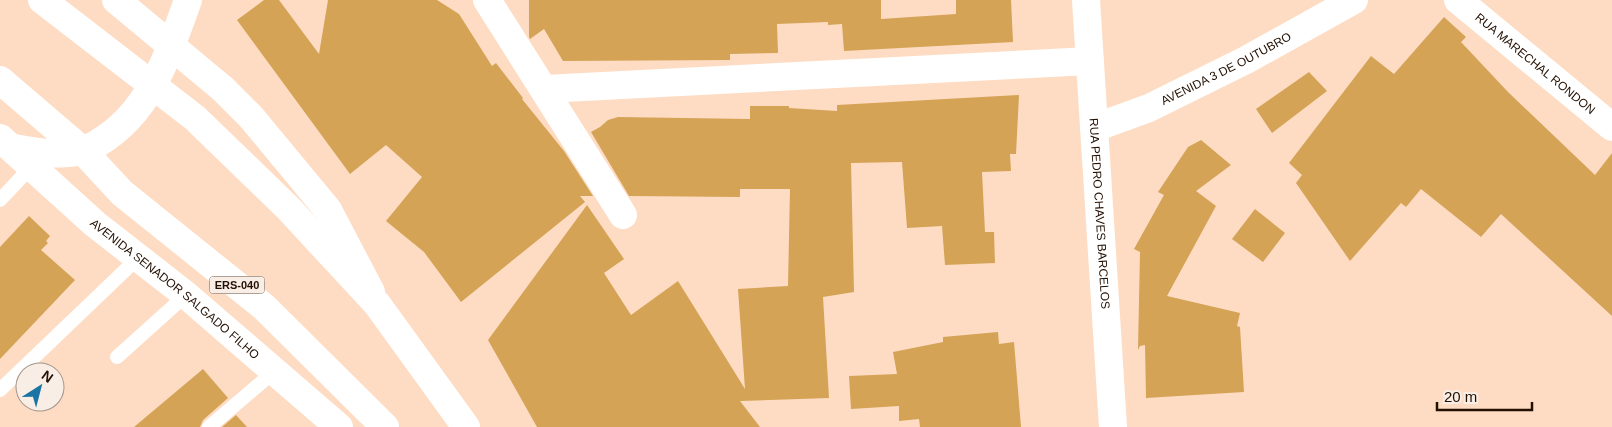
<svg xmlns="http://www.w3.org/2000/svg" width="1612" height="427" font-family="Helvetica,sans-serif">
	<rect width="100%" height="100%" fill="#fedcc3"/>
	<g fill="#d4a356">
		<path d="M264,0H279L319,54L328,0H437L459,14L492,66L496,63L523,98L522,99L564,151L593,196H580L585,202L461,302L424,252L386,221L422,177L386,145L350,174L237,20Z"/>
		<path d="M529,0H881V19L956,14V0H1011L1013,42L844,51L842,24L828,25V22L777,24L778,53L730,54V60L563,61L544,29L530,39L529,37Z"/>
		<path d="M1444,17L1466,37L1461,42L1508,92L1595,175L1612,153V316L1501,214L1481,237L1421,189L1406,207L1401,203L1350,261L1296,183L1302,175L1289,163L1371,56L1394,74Z"/>
		<path d="M1309,72L1327,91L1272,133L1256,109Z"/>
		<path d="M1019,95L1016,154H1010L1011,171L982,172L985,232H994L995,263L945,265L942,226L907,228L902,162L851,163L854,292L823,297L829,398L740,401L760,427H537L488,340L587,205L624,259L604,273L631,315L678,281L745,389L738,289L788,286L790,189H740V197L629,196L591,132L600,127L608,120L618,117L750,119V106H789V108L837,111V105Z"/>
		<path d="M1201,140L1231,165L1196,191L1216,206L1167,296L1240,313L1237,326L1240,327L1244,392L1146,398L1145,345L1140,346L1138,350L1140,252L1134,249L1164,195L1158,192L1188,147Z"/>
		<path d="M1255,209L1285,233L1263,262L1232,239Z"/>
		<path d="M29,216L50,236L46,241L48,243L41,250L75,280L0,359V247Z"/>
		<path d="M998,332L999,344L1014,342L1021,427H920L919,419L899,421V406L851,409L849,376L897,374L893,352L943,342V337Z"/>
		<path d="M203,369L228,398L203,420L200,427H134Z"/>
		<path d="M236,415L247,427H222Z"/>
	</g>
	<g fill="none" stroke-linecap="round" stroke-linejoin="round">
		<g stroke="#fff" stroke-width="14">
			<path d="M0,200L31,167"/>
			<path d="M117,357L186,295"/>
			<path d="M0,390L139,257"/>
			<path d="M209,427L276,370"/>
		</g>
		<g stroke="#fff" stroke-width="28">
			<path d="M487,0L623,215"/>
			<path id="s1" d="M1086,0L1113,427"/>
			<path id="s2" d="M1458,0L1612,127"/>
			<path d="M544,89L1090,61"/>
			<path id="s3" d="M1094,128L1149,108L1246,60L1354,0"/>
		</g>
		<g stroke="#fff" stroke-width="28">
			<path d="M116,0L223,89L251,117L328,210L371,292"/>
			<path id="s4" d="M0,138L95,224L186,295L339,427"/>
			<path d="M12,148C35,151 58,157 81,151C87,150 92,146 98,143C150,113 169,53 188,0"/>
		</g>
		<g stroke="#fff" stroke-width="28">
			<path d="M42,0L195,118L288,208L377,304L466,427"/>
			<path d="M0,80L83,151L122,193L264,307L385,427"/>
		</g>
	</g>
	<g text-anchor="middle" stroke-width="4" stroke-linejoin="round" paint-order="stroke">
		<rect fill="#f9eee6" stroke="#645347" stroke-width="1" x="209.5" y="276.5" width="55" height="17" rx="4"/>
		<g font-size="11" font-weight="bold" fill="#241003">
			<text x="237" y="289">ERS-040</text>
		</g>
		<g font-size="12" fill="#241003" stroke="#f9eee6">
			<text dy="4" stroke="none"><textPath href="#s2" startOffset="100">RUA MARECHAL RONDON</textPath></text>
			<text dy="4" stroke="none"><textPath href="#s3" startOffset="145">AVENIDA 3 DE OUTUBRO</textPath></text>
			<text dy="4" stroke="none"><textPath href="#s1" startOffset="214">RUA PEDRO CHAVES BARCELOS</textPath></text>
			<text dy="4" stroke="none"><textPath href="#s4" startOffset="231">AVENIDA SENADOR SALGADO FILHO</textPath></text>
		</g>
	</g>
	<g transform="translate(40 387) rotate(36)"><circle r="24" fill="#f9eee6" stroke="#a4958b"/>
	<path d="M0-4L9 19L0 12L-9 19Z" fill="#1b75a4"/>
	<text y="-8" font-size="14" font-weight="bold" text-anchor="middle" fill="#241003">N</text>
	</g>
	<path d="M1437 402v8h95v-8" fill="none" stroke="#241003" stroke-width="2.5"/>
	<text x="1444" y="402" font-size="15" fill="#241003" stroke="#f9eee6" stroke-width="4" paint-order="stroke">20 m</text>
</svg>
